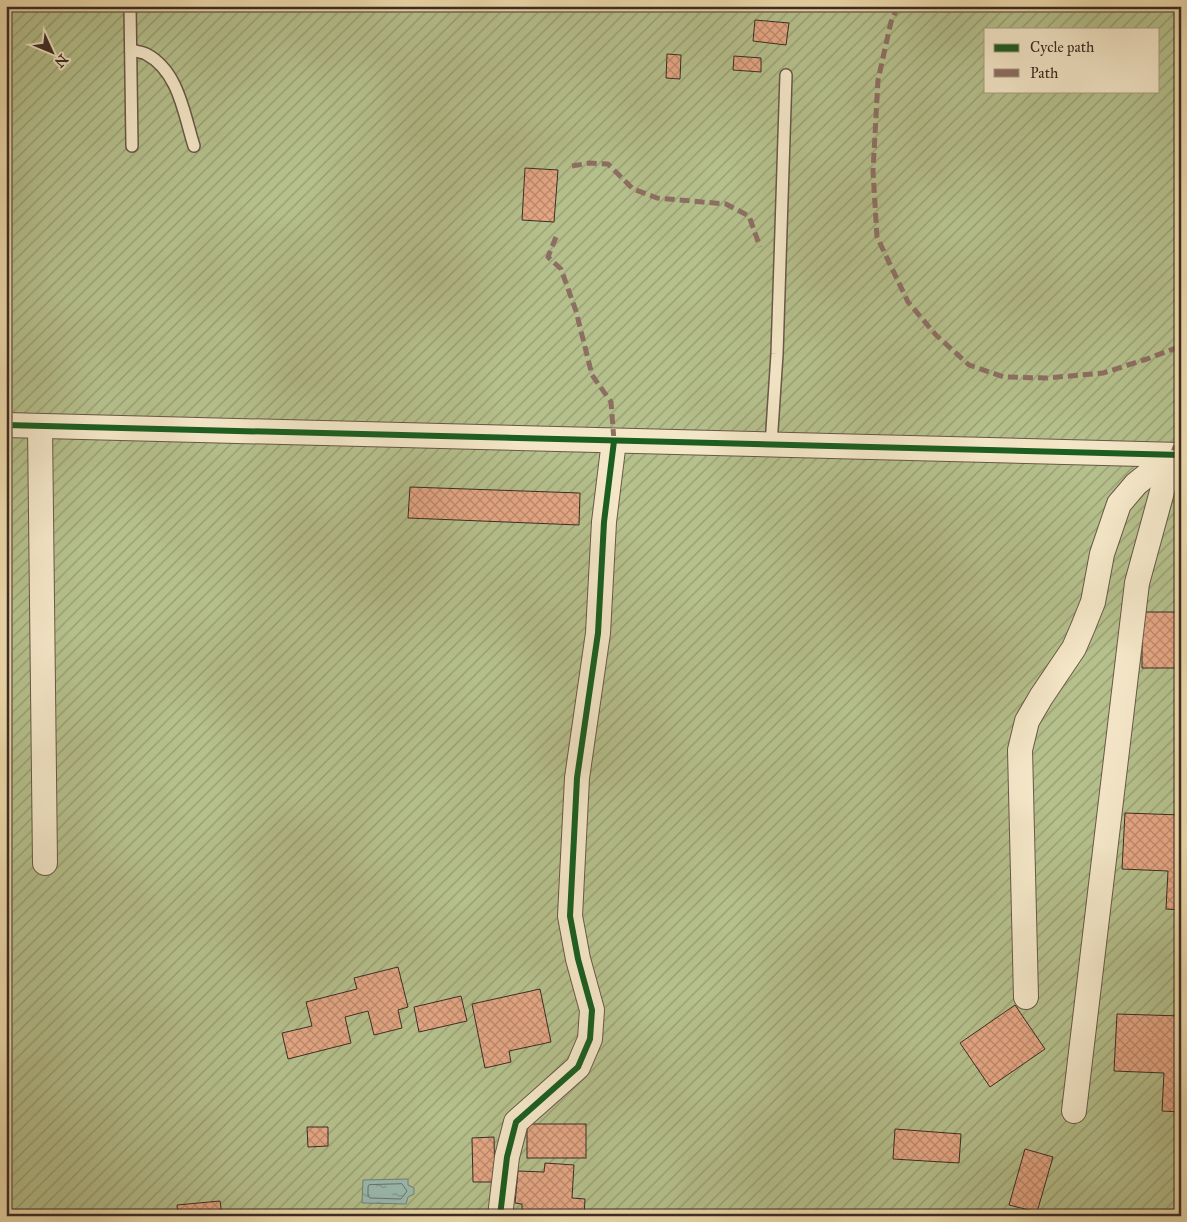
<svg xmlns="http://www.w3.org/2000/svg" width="1187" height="1222" font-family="'IM FELL Great Primer',serif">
	<defs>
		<pattern id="garden-furrows" width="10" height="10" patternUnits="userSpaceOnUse" patternTransform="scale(1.25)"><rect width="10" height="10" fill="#b5c08c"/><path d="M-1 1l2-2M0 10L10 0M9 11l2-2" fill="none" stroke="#949c72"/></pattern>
		<pattern id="water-ripples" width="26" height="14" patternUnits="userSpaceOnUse" patternTransform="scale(1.25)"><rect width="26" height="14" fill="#9abaaf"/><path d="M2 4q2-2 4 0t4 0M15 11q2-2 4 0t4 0" fill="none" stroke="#7f978e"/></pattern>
		<pattern id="building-cross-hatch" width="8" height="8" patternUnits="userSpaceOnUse" patternTransform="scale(1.25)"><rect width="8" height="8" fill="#e5a784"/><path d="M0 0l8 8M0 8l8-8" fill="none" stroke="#bb886c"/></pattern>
	</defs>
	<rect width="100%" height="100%" fill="#eedaab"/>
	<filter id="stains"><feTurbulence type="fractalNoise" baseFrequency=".004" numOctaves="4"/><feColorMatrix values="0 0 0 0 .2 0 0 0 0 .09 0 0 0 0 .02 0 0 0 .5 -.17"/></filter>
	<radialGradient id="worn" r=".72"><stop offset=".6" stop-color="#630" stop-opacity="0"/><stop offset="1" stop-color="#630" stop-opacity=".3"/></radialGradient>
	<path fill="url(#garden-furrows)" stroke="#787659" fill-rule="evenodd" d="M6,6H1181V1216H6ZM986,29H1158V91H986Z"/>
	<path fill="url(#water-ripples)" stroke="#748178" d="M408,1179V1185L414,1188V1194L408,1197L406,1204L362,1203L363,1180Z"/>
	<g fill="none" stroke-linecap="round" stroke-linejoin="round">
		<path stroke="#6a736a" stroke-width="1" d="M402,1184L407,1191L401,1199L370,1198L368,1196V1187L369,1185Z"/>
	</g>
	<g fill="url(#building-cross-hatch)" stroke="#3b2c26">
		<path d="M755,20L789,23L786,45L753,41Z"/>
		<path d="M667,54L681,55L680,79L666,78Z"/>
		<path d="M734,56L761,58V72L733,70Z"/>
		<path d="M525,168L558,170L554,222L522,220Z"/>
		<path d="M410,487L580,493L579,525L408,518Z"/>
		<path d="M1142,612H1181V706H1178V668H1142Z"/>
		<path d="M1125,813L1181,815V910L1166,909L1168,871L1122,869Z"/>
		<path d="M398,967L408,1007L398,1010L402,1028L374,1035L368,1011L345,1017L351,1043L288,1059L282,1033L312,1026L306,1002L357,989L354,978Z"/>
		<path d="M540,989L551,1042L509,1051L511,1062L485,1068L472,1004Z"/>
		<path d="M461,996L467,1021L419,1032L414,1007Z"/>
		<path d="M1015,1005L1045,1049L990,1087L960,1043Z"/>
		<path d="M1117,1014L1181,1016V1112L1162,1111L1164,1073L1114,1071Z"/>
		<rect x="527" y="1124" width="59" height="34"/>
		<path d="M307,1127H328V1146L308,1147Z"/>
		<path d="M895,1129L961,1134L959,1163L893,1159Z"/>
		<path d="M494,1137L495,1182H473L472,1138Z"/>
		<path d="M1025,1149L1053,1157L1037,1212L1009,1205Z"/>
		<path d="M545,1163L574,1165L572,1198L585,1199L584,1216H522V1204L515,1203L518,1171L544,1172Z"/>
		<path d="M220,1201L222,1216H178L177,1205Z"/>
	</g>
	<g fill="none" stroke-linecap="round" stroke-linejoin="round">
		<g stroke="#685847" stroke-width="14">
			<g id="service">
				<path d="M130,6L132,146"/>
				<path d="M131,50C135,51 142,52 146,54C179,71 184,115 194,146"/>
				<path d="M771,445L777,354L786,75"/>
			</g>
		</g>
		<g stroke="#685847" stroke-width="26">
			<g id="minor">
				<path d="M6,425L1181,455"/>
				<path d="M40,426L45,863"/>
				<path d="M1026,997L1020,750L1027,721L1041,697L1074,648L1083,627L1093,602L1102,554L1119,504L1136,484L1172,455"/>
				<path d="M1074,1111L1137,583L1172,455"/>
				<path d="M500,1216L507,1157L516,1122L578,1067L590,1039L592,1010L578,959L570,916L577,778L598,633L604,522L614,441"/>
			</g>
		</g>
		<use href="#service" stroke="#f4e7c8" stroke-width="11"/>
		<use href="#minor" stroke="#f4e7c8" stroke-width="24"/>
		<g stroke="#8d6e63" stroke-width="5" stroke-dasharray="10 5" stroke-linecap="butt">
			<path d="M898,6L891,22L878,80L873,171L877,237L908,302L936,335L969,365L1004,377L1047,378L1103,373L1147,359L1181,346"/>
			<path d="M572,166L590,163L608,164L633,189L657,198L726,204L749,216L760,247"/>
			<path d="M556,237L548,257L561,269L576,311L592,375L611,402L614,441"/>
			<path d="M1172,455L1181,431"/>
		</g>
		<g stroke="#f4e7c8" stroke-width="9">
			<g id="cycleway">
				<path d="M6,425L1181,455"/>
				<path d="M500,1216L507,1157L516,1122L578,1067L590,1039L592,1010L578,959L570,916L577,778L598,633L604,522L614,441"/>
			</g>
		</g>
		<use href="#cycleway" stroke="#1b5e20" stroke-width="6"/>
	</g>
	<rect width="1187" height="1222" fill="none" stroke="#eedaab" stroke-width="25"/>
	<rect x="8" y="8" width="1172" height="1207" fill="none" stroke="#3b2c26" stroke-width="2.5"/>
	<rect x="12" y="12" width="1162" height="1197" fill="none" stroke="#3b2c26"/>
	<rect x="984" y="28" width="175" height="65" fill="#f4e7c8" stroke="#aa9c87"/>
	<rect x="994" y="44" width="25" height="8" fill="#1b5e20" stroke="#aa9c87"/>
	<text x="1030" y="52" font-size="15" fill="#3b2c26">Cycle path</text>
	<rect x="994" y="69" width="25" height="8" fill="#8d6e63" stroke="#aa9c87"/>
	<text x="1030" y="78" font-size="15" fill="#3b2c26">Path</text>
	<g transform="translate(52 52) rotate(134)" stroke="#f4e7c8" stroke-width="4" paint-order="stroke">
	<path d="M0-4L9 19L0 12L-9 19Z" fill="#3b2c26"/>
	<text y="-8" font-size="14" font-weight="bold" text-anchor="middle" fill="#3b2c26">N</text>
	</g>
	<rect width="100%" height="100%" filter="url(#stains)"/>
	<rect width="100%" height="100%" fill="url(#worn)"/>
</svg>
